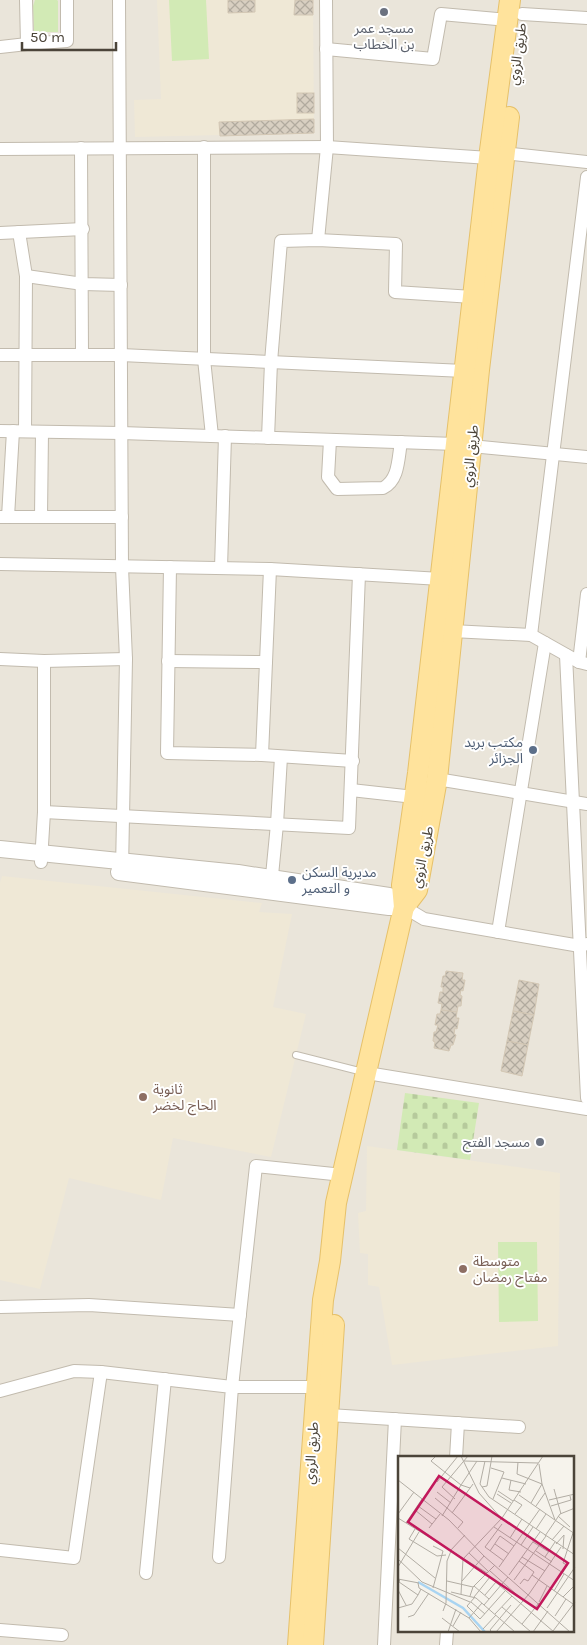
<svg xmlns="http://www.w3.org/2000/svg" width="587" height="1645" font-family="Karla,'Noto Sans Arabic',sans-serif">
	<defs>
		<pattern id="cemetery-stones" width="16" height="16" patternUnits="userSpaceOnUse" patternTransform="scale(1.25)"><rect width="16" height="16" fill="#d2eab5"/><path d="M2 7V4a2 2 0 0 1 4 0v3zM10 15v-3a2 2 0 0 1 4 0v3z" fill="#b6ca9c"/></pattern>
		<pattern id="building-cross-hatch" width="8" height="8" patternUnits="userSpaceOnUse" patternTransform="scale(1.25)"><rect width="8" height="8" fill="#d8cfc1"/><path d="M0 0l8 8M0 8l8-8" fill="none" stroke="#b1aa9e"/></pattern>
	</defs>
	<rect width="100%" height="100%" fill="#f6f3ec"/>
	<path fill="#eae5da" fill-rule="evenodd" d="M0,0H587V1645H0ZM400,1458H573V1631H400Z"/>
	<g fill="#efe8d6">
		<path d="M157,0H313L314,133L135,137L134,100L161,99Z"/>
		<path d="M2,876L262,903L259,912L292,914L273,1007L306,1014L271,1157L173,1138L161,1200L69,1178L40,1289L0,1280V883Z"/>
		<path d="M367,1146L560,1173L558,1346L392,1365L379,1287L368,1285V1254L360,1253L358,1213L366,1211Z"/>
	</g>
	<g fill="#d2eab5">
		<path d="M35,0H57L58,1V32H34L33,6Z"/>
		<path d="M169,0H206L209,59L172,61Z"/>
		<path d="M498,1242H537L538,1321L499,1322Z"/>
	</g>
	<path fill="url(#cemetery-stones)" d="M405,1093L479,1103L470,1160L397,1150Z"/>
	<g fill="url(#building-cross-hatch)" stroke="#d3c7b4">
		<path d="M228,0H255V12L228,13Z"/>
		<path d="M295,0H313V15H294Z"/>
		<rect x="297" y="93" width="17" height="20"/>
		<path d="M314,119V133L220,136L219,122Z"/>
		<path d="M446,971L463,973L462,980H465L463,991L461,990L460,995L462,996L461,1006H458L457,1012L441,1010L442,1004L438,1003L440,992H443V987H441L443,976H445Z"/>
		<path d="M519,980L539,984L534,1015L513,1011Z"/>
		<path d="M441,1010L457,1012L456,1018H459L457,1029L455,1028L454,1034L456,1035L453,1045H451L449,1051L434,1048L435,1042L433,1041L434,1032H436L438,1025H435L437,1014H440Z"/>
		<path d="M513,1011L534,1015L528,1045L507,1041Z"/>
		<path d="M507,1041L528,1045L522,1076L501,1071Z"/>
	</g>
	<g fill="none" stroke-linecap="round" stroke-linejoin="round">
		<g stroke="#c2bbae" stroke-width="8">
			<path id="service" d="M296,1055L363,1072"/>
		</g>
		<g stroke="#c2bbae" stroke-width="14">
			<g id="minor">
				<path d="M119,0L122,567L126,659L122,870"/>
				<path d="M522,14L587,18"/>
				<path d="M27,44L67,41V0"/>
				<path d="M0,47L27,44L26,0"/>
				<path d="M326,49L433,59L441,14L508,20"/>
				<path d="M204,147V359L212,436"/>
				<path d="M81,148L82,355"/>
				<path d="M0,149L327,147L489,158L504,153L587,162"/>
				<path d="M19,232L26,276L25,431"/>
				<path d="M0,233L83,229"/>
				<path d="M318,240L327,147L326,0"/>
				<path d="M26,276L83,284L121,285"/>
				<path d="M0,355H121L464,371"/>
				<path d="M0,431L121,433L456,444"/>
				<path d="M268,438L271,362L281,241L318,240L396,244L395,292L473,297"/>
				<path d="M330,440L328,477L337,489L383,488C399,480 398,459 401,442"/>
				<path d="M471,446L587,457"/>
				<path d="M0,517H122"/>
				<path d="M8,517L13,431"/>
				<path d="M41,517L42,432"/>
				<path d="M0,564L270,569L441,579"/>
				<path d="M170,567L167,753L262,755L353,761"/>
				<path d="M221,568L225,436"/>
				<path d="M452,631L531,635L579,662L587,664"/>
				<path d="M531,635L587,177"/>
				<path d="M566,655L587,1098"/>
				<path d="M0,659L44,661L126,659"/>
				<path d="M168,661L266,662"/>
				<path d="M579,662L587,594"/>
				<path d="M262,755L270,569"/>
				<path d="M437,779L587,804"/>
				<path d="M351,790L414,797"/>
				<path d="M44,812L349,828L359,574"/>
				<path d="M41,862L44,812V661"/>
				<path d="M271,886L277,824L281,757"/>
				<path d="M404,907L424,919L580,946L587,944"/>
				<path d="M498,932L545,643"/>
				<path d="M367,1073L587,1109"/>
				<path d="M0,1307L89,1305L240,1315"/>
				<path d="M323,1387H232L256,1166L343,1175"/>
				<path d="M0,1391L74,1371L101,1372L232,1387L219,1557"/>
				<path d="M329,1415L519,1427"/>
				<path d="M456,1458L458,1423"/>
				<path d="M0,1550L74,1558L101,1372"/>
				<path d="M146,1573L165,1379"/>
				<path d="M0,1630L62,1635"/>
				<path d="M384,1645L395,1419"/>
				<path d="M446,1645L447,1631"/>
			</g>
		</g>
		<g stroke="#c2bbae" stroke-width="18">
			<g id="tertiary">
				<path d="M0,849L238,873L389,896L404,907"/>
				<path d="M119,872L389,907H402"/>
			</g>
		</g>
		<g stroke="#e6c16a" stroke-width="22">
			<g id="primary">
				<path d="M404,907L417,890L437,779L479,370L509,117"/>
				<path d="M298,1645L323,1300L330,1261L336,1203L404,907L402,885L418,773L489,158L510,0"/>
				<path d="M313,1645L334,1325"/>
			</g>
		</g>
		<use href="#service" stroke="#fff" stroke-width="6"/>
		<use href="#minor" stroke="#fff" stroke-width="12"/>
		<use href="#tertiary" stroke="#fff" stroke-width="16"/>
		<use href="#primary" stroke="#ffe39c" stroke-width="20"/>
	</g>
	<g fill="#6b7280" stroke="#fff" stroke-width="2">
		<circle cx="384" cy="12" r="5"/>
		<circle cx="540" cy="1142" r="5"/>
	</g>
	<g fill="#5c6f8a" stroke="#fff" stroke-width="2">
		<circle cx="533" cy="750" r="5"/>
		<circle cx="292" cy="880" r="5"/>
	</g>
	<g fill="#8d6e63" stroke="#fff" stroke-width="2">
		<circle cx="143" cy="1097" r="5"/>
		<circle cx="463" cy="1269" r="5"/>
	</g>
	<g text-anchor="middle" stroke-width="4" stroke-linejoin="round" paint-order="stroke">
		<g font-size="14" fill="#5b616d" stroke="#fff">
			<text x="384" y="33">مسجد عمر<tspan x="384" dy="16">بن الخطاب</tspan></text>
			<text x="530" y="1147" text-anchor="end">مسجد الفتح</text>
		</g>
		<g font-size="14" fill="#4b4439" stroke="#fff">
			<text transform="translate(517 54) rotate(-82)" y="5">طريق الزوي</text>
			<text transform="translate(470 456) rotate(-84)" y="5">طريق الزوي</text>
			<text transform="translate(422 857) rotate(-78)" y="5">طريق الزوي</text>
			<text transform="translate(311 1453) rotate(-86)" y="5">طريق الزوي</text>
		</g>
		<g font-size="14" fill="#4e5e75" stroke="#fff" text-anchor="end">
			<text x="523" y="747">مكتب بريد<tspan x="523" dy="16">الجزائر</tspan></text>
			<text x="302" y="877" text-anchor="start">مديرية السكن<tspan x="302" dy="16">و التعمير</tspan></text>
		</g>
		<g font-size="14" fill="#785e54" stroke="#fff" text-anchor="start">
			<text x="153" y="1094">ثانوية<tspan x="153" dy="16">الحاج لخضر</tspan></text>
			<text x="473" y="1266">متوسطة<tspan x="473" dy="16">مفتاح رمضان</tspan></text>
		</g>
	</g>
	<g transform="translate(398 1456)">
		<rect width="176" height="176" fill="#f6f3ec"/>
		<path fill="none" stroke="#a9d4f2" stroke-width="2.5" d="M20,126L65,152L87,176"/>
		<path fill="none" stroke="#b2ada4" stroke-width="1" d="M63,0L81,37L103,62L118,72M66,5L140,7M87,5L82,28L91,41L177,99M120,6L119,18L144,28L133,47M141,8L144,28L157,64M93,12L106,16L95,43M104,22L128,28M0,24L51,64L86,100L172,176M113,24L111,34L123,36M39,26L60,0M84,31L89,30L94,0M72,32L63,29L79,5M156,33L163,58M100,35L115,45M39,36L53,47M99,38L113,47M121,39L177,78M37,42L49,52L63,29L33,5L38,0M57,43L44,31L70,0M116,44L124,49L117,58M151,44L177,38M20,50L38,63M138,50L147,37M153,50L173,44L172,40M17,54L34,68M54,57L75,28M0,58L16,36M44,60L49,52L65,66L60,72M160,60L172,71M0,62L89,117M8,67L24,43M104,68L87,91L106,105M96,71L177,125M31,72L42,58M17,73L11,83L39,100L48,99M138,73L148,58M147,80L162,58L177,52M112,82L124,63M154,84L166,70M135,86L151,96M97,88L111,98M158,88L166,79L165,93M123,89L135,71M0,92L37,122M52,95L67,79M92,95L102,80L116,90M138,95L154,106M71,97L91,116M124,101L147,115M147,101L157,86M0,103L24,126L72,146M121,105L136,116L130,125L126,123L122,128M0,111L21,76M101,111L142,53M92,115L126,145M87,117L156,176M164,117L169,109L165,107L175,77M111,119L142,76M134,119L175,148M0,123L21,127M2,123L1,126L20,139L23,133M116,124L148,80M49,125L75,131M64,125L86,100M20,127L21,132L71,162L83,176M76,130L91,143M35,132L45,95L35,90M0,134L8,149M156,135L166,118M53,136L78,142L117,176M63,138L65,103L104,62L145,0M87,139L98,126M72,140L75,131L97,109M76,141L92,121M77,141L69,150L82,163L107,135M165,141L177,129M73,146L87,158M141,146L149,130M86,149L110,121M104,151L133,176M149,152L177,111M45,155L48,147L49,105L53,95M97,158L114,140M157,160L168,143M10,161L16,159L31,137M44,162L62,176M71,162L84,147M0,165V152L14,148L20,139M124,168L141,147M55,170L63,156M85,173L98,159M155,175L177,146M50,176L58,153M94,176L92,174L113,149M98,176L131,138L163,91M135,176L150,155"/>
		<path fill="#c2185b" fill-opacity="0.15" stroke="#c2185b" stroke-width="2.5" d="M41,20L170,107L139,153L10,66Z"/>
		<rect width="176" height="176" fill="none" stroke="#4b4439" stroke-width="2.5"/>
	</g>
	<path d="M22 42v8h94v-8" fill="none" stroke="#4b4439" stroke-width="2.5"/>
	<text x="30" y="42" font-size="15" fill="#4b4439" stroke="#ffffff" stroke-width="4" paint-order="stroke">50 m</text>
</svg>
